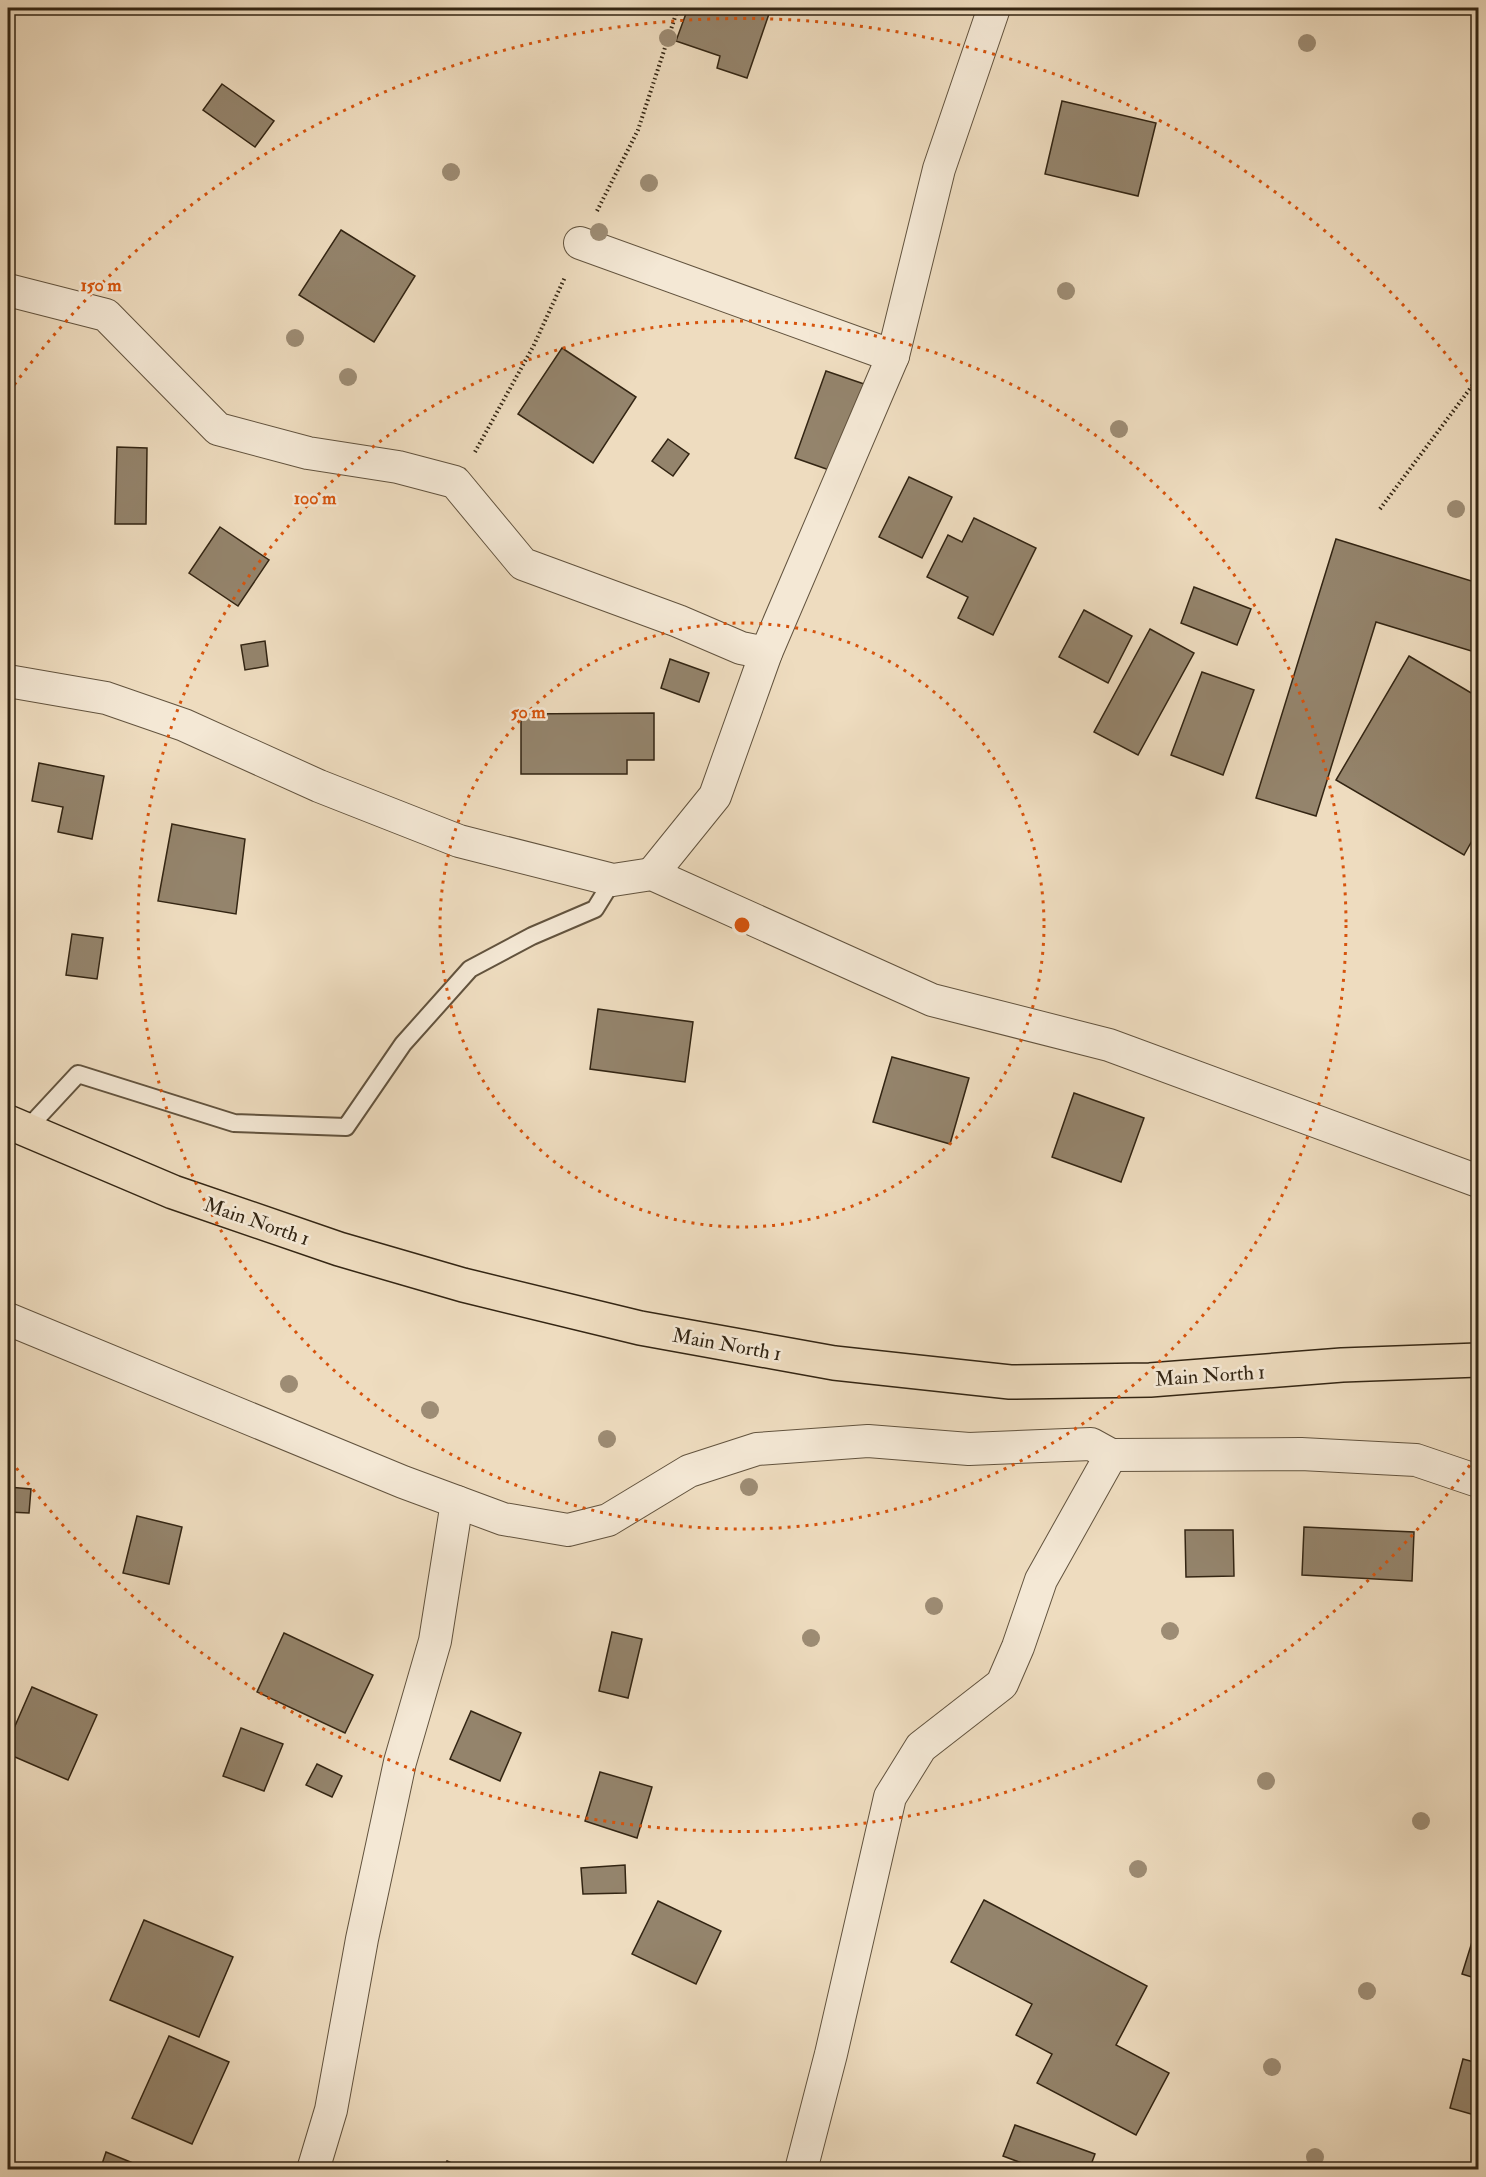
<svg xmlns="http://www.w3.org/2000/svg" width="1486" height="2177" font-family="'IM FELL Double Pica',serif">
	<rect width="100%" height="100%" fill="#eedcbf"/>
	<filter id="stains"><feTurbulence type="fractalNoise" baseFrequency=".00333" numOctaves="4"/><feColorMatrix values="0 0 0 0 .2 0 0 0 0 .09 0 0 0 0 .02 0 0 0 .5 -.17"/></filter>
	<radialGradient id="worn" r=".72"><stop offset=".6" stop-color="#630" stop-opacity="0"/><stop offset="1" stop-color="#630" stop-opacity=".3"/></radialGradient>
	<g fill="#94846c" stroke="#332513" stroke-width="1.5">
		<path d="M688,8H771L747,78L717,68L720,56L676,41Z"/>
		<path d="M222,84L274,121L255,147L203,110Z"/>
		<path d="M1062,101L1156,123L1138,196L1045,174Z"/>
		<path d="M341,230L415,276L374,342L299,295Z"/>
		<path d="M562,348L636,397L593,463L518,414Z"/>
		<path d="M826,371L867,385L835,472L795,458Z"/>
		<path d="M668,439L689,454L673,476L652,461Z"/>
		<path d="M117,447L147,448L146,524H115Z"/>
		<path d="M909,477L952,497L922,558L879,537Z"/>
		<path d="M974,518L1036,548L993,635L958,618L968,597L927,577L948,535L962,542Z"/>
		<path d="M220,527L269,560L238,606L189,573Z"/>
		<path d="M1336,539L1478,583V653L1376,622L1316,816L1256,798Z"/>
		<path d="M1194,587L1251,609L1237,645L1181,623Z"/>
		<path d="M1084,610L1132,636L1108,683L1059,657Z"/>
		<path d="M1150,629L1194,653L1138,755L1094,732Z"/>
		<path d="M265,641L268,666L245,670L241,645Z"/>
		<path d="M1409,656L1478,697V830L1464,855L1336,780Z"/>
		<path d="M670,659L709,673L699,702L661,688Z"/>
		<path d="M1202,672L1254,690L1223,775L1171,755Z"/>
		<path d="M654,713V760H627V774H521V714Z"/>
		<path d="M39,763L104,776L92,839L58,832L63,807L32,801Z"/>
		<path d="M172,824L245,839L236,914L158,901Z"/>
		<path d="M72,934L103,938L97,979L66,975Z"/>
		<path d="M598,1009L693,1022L685,1082L590,1069Z"/>
		<path d="M892,1057L969,1078L950,1144L873,1122Z"/>
		<path d="M1074,1093L1144,1118L1121,1182L1052,1157Z"/>
		<path d="M8,1487L31,1489L29,1513L8,1512Z"/>
		<path d="M137,1516L182,1527L169,1584L123,1573Z"/>
		<path d="M1304,1527L1414,1532L1412,1581L1302,1575Z"/>
		<path d="M1185,1530H1233L1234,1576L1186,1577Z"/>
		<path d="M612,1632L642,1639L628,1698L599,1691Z"/>
		<path d="M284,1633L373,1675L345,1733L257,1692Z"/>
		<path d="M32,1687L97,1715L68,1780L8,1754V1742Z"/>
		<path d="M471,1711L521,1733L500,1781L450,1759Z"/>
		<path d="M241,1728L283,1744L264,1791L223,1776Z"/>
		<path d="M317,1764L342,1776L332,1797L306,1785Z"/>
		<path d="M600,1772L652,1787L637,1838L585,1821Z"/>
		<path d="M625,1865L626,1893L583,1894L581,1868Z"/>
		<path d="M984,1900L1147,1986L1116,2045L1169,2073L1136,2135L1037,2083L1052,2054L1016,2035L1032,2004L951,1962Z"/>
		<path d="M658,1901L721,1931L696,1984L632,1954Z"/>
		<path d="M144,1920L233,1957L199,2037L110,2000Z"/>
		<path d="M1477,1926H1478V1979L1462,1974Z"/>
		<path d="M169,2036L229,2062L192,2144L132,2118Z"/>
		<path d="M1463,2059L1478,2063V2116L1450,2108Z"/>
		<path d="M1015,2125L1095,2154L1089,2170H1040L1003,2156Z"/>
		<path d="M106,2152L150,2170H100Z"/>
		<path d="M447,2161L467,2170H443Z"/>
	</g>
	<g fill="none" stroke-linecap="round" stroke-linejoin="round">
		<g stroke="#62533e" stroke-width="20">
			<path id="service" d="M26,1130L78,1074L234,1123L346,1127L403,1044L470,969L532,936L595,909L613,880"/>
		</g>
		<g stroke="#62533e" stroke-width="34">
			<g id="minor">
				<path d="M580,243L893,356"/>
				<path d="M8,290L106,315L218,429L308,453L398,467L455,482L523,564L678,621L741,648L766,653"/>
				<path d="M8,681L106,698L184,725L319,786L459,841L613,880L652,874L932,1000L1109,1045L1478,1181"/>
				<path d="M652,874L715,796L766,653L893,356L939,169L994,8"/>
				<path d="M8,1319L403,1482L503,1519L568,1530L608,1520L689,1471L757,1449L868,1441L969,1449L1091,1444L1111,1455L1301,1454L1416,1460L1478,1481"/>
				<path d="M313,2170L331,2110L362,1939L400,1762L435,1641L457,1502"/>
				<path d="M801,2170L831,2054L890,1797L921,1747L1002,1684L1018,1647L1041,1580L1111,1455"/>
			</g>
		</g>
		<g stroke="#332513" stroke-width="36">
			<path id="primary" d="M8,1122L173,1192L339,1249L463,1285L640,1328L834,1363L1010,1382L1150,1380L1342,1365L1478,1360"/>
		</g>
		<g stroke="#332513" stroke-width="4" stroke-dasharray="1.5 3" stroke-linecap="butt">
			<path d="M597,211L638,130L678,8"/>
			<path d="M475,452L534,345L565,277"/>
			<path d="M1380,509L1478,378"/>
		</g>
		<use href="#service" stroke="#f4e8d5" stroke-width="16"/>
		<use href="#minor" stroke="#f4e8d5" stroke-width="32"/>
		<use href="#primary" stroke="#eedcbf" stroke-width="33"/>
	</g>
	<g fill="#9d8c74">
		<circle cx="668" cy="38" r="9"/>
		<circle cx="1307" cy="43" r="9"/>
		<circle cx="451" cy="172" r="9"/>
		<circle cx="649" cy="183" r="9"/>
		<circle cx="599" cy="232" r="9"/>
		<circle cx="1066" cy="291" r="9"/>
		<circle cx="295" cy="338" r="9"/>
		<circle cx="348" cy="377" r="9"/>
		<circle cx="1119" cy="429" r="9"/>
		<circle cx="1456" cy="509" r="9"/>
		<circle cx="289" cy="1384" r="9"/>
		<circle cx="430" cy="1410" r="9"/>
		<circle cx="607" cy="1439" r="9"/>
		<circle cx="749" cy="1487" r="9"/>
		<circle cx="934" cy="1606" r="9"/>
		<circle cx="1170" cy="1631" r="9"/>
		<circle cx="811" cy="1638" r="9"/>
		<circle cx="1266" cy="1781" r="9"/>
		<circle cx="1421" cy="1821" r="9"/>
		<circle cx="1138" cy="1869" r="9"/>
		<circle cx="1367" cy="1991" r="9"/>
		<circle cx="1272" cy="2067" r="9"/>
		<circle cx="1315" cy="2157" r="9"/>
	</g>
	<g fill="none" stroke="#d6540d" stroke-width="3" stroke-dasharray="3 6">
		<circle cx="742" cy="925" r="302"/>
		<circle cx="742" cy="925" r="604"/>
		<path d="M1475 1458A906 906 0 0 1 9 1458M9 392A906 906 0 0 1 1475 392"/>
	</g>
	<g text-anchor="middle" stroke-width="5" stroke-linejoin="round" paint-order="stroke">
		<g font-size="20" fill="#332513" stroke="#f4e8d5">
			<text transform="translate(257 1221) rotate(19)" y="7">Main North 1</text>
			<text transform="translate(727 1344) rotate(10)" y="7">Main North 1</text>
			<text transform="translate(1210 1375) rotate(-4)" y="7">Main North 1</text>
		</g>
	</g>
	<circle cx="742" cy="925" r="9" fill="#d6540d" stroke="#f4e8d5" stroke-width="3"/>
	<g font-size="18" text-anchor="middle" font-weight="bold" fill="#d6540d" stroke="#f4e8d5" stroke-width="5" stroke-linejoin="round" paint-order="stroke">
		<text x="101" y="291">150 m</text>
		<text x="315" y="504">100 m</text>
		<text x="528" y="718">50 m</text>
	</g>
	<rect width="1486" height="2177" fill="none" stroke="#eedcbf" stroke-width="30"/>
	<rect x="9" y="9" width="1468" height="2159" fill="none" stroke="#332513" stroke-width="3"/>
	<rect x="15" y="15" width="1456" height="2147" fill="none" stroke="#332513" stroke-width="1.5"/>
	<rect width="100%" height="100%" filter="url(#stains)"/>
	<rect width="100%" height="100%" fill="url(#worn)"/>
</svg>
